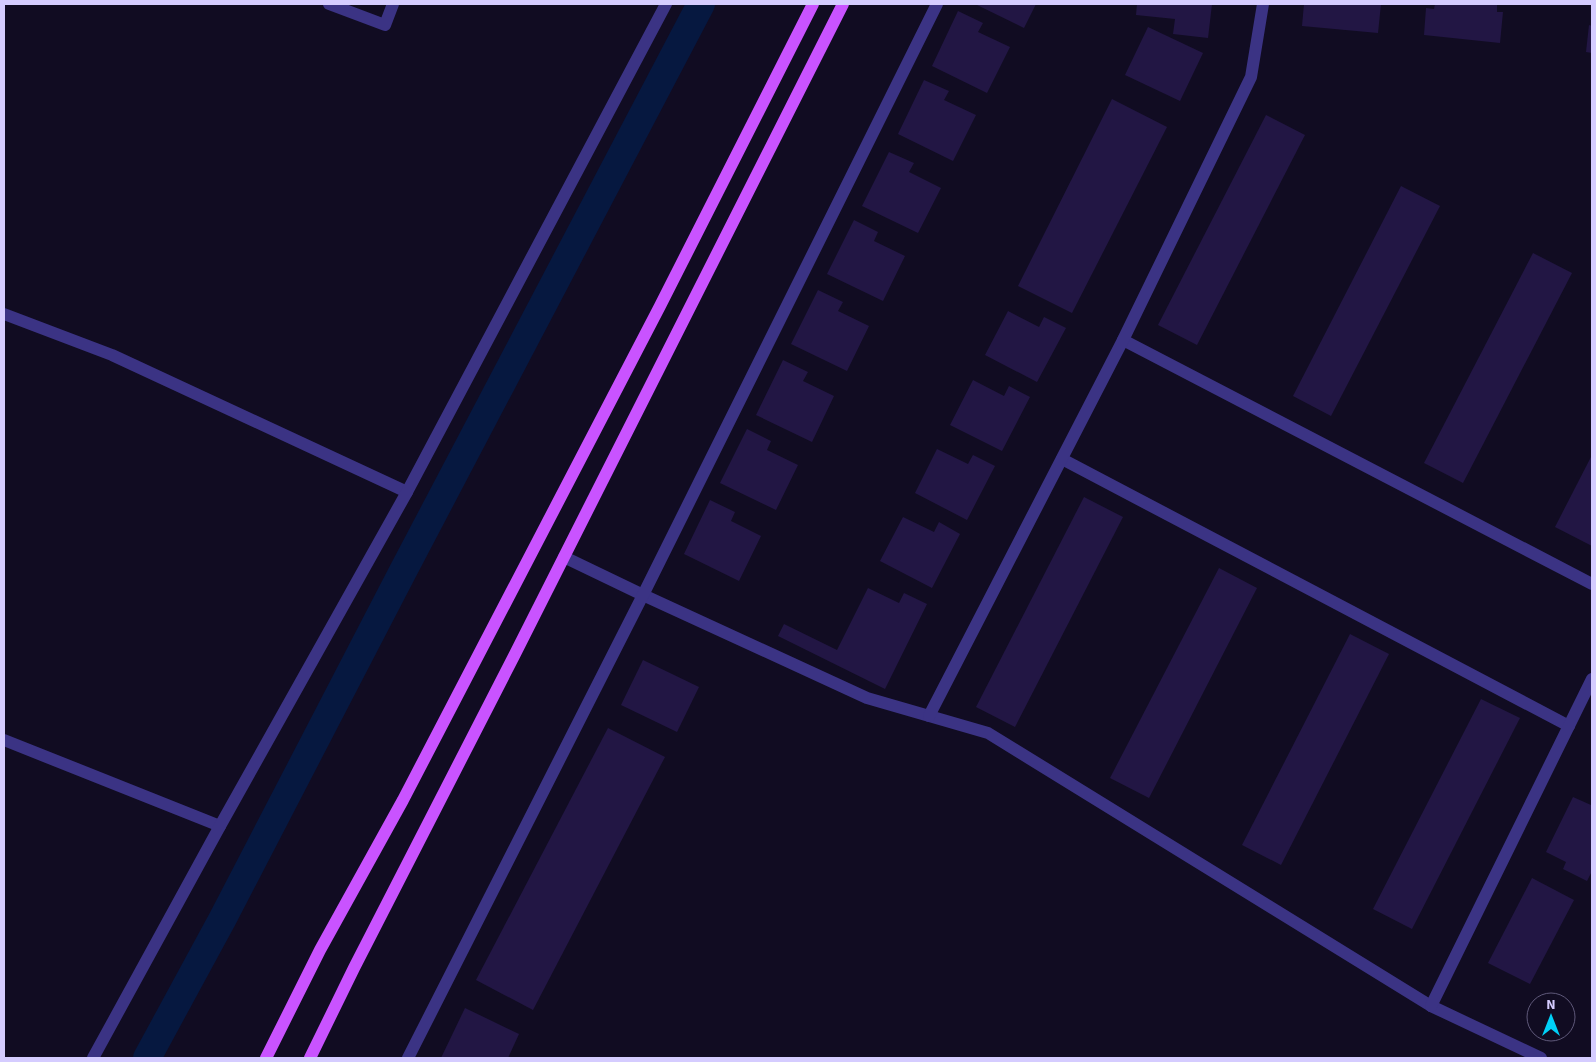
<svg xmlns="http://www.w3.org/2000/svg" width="1596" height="1062" font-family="'Source Sans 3',sans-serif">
	<rect width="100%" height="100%" fill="#110c22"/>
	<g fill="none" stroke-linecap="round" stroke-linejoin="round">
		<path stroke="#061840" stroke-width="28" d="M147,1058L223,918L402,573L701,4"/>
	</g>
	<g fill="#221644">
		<path d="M975,4H1036L1024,28Z"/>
		<path d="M1137,4H1212L1208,38L1173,34L1175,19L1136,15Z"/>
		<path d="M1304,4H1381L1378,33L1302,26Z"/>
		<path d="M1435,4H1497V12H1503L1500,43L1424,35L1426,8L1434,9Z"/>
		<path d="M958,11L983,23L978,32L1010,47L987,93L932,66Z"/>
		<path d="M1589,25L1592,26V53L1586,52Z"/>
		<path d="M1148,27L1203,53L1180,101L1125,75Z"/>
		<path d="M924,80L949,91L944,100L976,115L953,161L898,134Z"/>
		<path d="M1112,99L1167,127L1072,313L1018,286Z"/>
		<path d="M1266,115L1305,135L1197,345L1158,325Z"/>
		<path d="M889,152L914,163L909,172L941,188L918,233L862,206Z"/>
		<path d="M1401,186L1440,206L1331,416L1293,396Z"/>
		<path d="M854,220L878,232L874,241L905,256L883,301L827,274Z"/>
		<path d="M1533,253L1572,273L1463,483L1424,463Z"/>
		<path d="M818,290L843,302L838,311L869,326L847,371L791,344Z"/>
		<path d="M1008,311L1039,327L1044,317L1066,328L1037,382L985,355Z"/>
		<path d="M783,360L808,372L803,381L834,396L812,442L756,415Z"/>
		<path d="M973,380L1004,396L1009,386L1030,397L1002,451L950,425Z"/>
		<path d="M747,429L771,441L767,450L798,465L776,510L720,483Z"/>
		<path d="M937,449L968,464L973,455L995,466L967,520L915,493Z"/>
		<path d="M1592,455V546L1555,527Z"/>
		<path d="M1084,497L1123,517L1015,727L976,707Z"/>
		<path d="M710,500L735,512L731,521L761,536L739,581L684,554Z"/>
		<path d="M903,517L934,532L939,522L960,534L932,588L880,561Z"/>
		<path d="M1219,568L1257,588L1149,798L1110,778Z"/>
		<path d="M868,588L899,603L904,593L927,604L885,689L778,636L784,624L837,650Z"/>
		<path d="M1350,634L1389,654L1281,865L1242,845Z"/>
		<path d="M643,660L699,687L677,732L621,705Z"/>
		<path d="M1481,699L1520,718L1412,929L1373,909Z"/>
		<path d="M608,728L665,757L533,1010L476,980Z"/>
		<path d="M1573,797L1591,805L1592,802V871L1587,881L1563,869L1566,862L1546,852Z"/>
		<path d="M1532,878L1574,900L1530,984L1488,963Z"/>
		<path d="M465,1008L519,1034L508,1058H441Z"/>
	</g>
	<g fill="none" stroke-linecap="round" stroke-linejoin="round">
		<path stroke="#3b3384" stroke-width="12" d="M4,740L220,826"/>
		<g stroke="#3b3384" stroke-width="12">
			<path d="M329,4L385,25L393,4"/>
			<path d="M4,314L112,355L407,492"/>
			<path d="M1123,340L1592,584"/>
			<path d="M1062,459L1569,726"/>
			<path d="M564,557L643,595L867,698L988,733L1431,1006L1541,1058"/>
			<path d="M929,716L1123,340L1251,77L1263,4"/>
			<path d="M1431,1006L1592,679"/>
			<path d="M93,1058L220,826L407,492L666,4"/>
			<path d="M408,1058L643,595L937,4"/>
		</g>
		<g stroke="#c953ff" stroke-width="12">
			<path d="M266,1058L320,950L403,800L660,306L813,4"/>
			<path d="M310,1058L354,968L515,654L843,4"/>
		</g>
	</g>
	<rect width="1596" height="1062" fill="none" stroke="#d5ccff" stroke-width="10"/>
	<g transform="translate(1551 1017)"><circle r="24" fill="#110c22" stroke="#5f597a"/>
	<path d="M0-4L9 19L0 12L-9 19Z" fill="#00d0f7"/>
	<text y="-8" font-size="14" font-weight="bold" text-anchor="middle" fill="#d5ccff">N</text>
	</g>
</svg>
